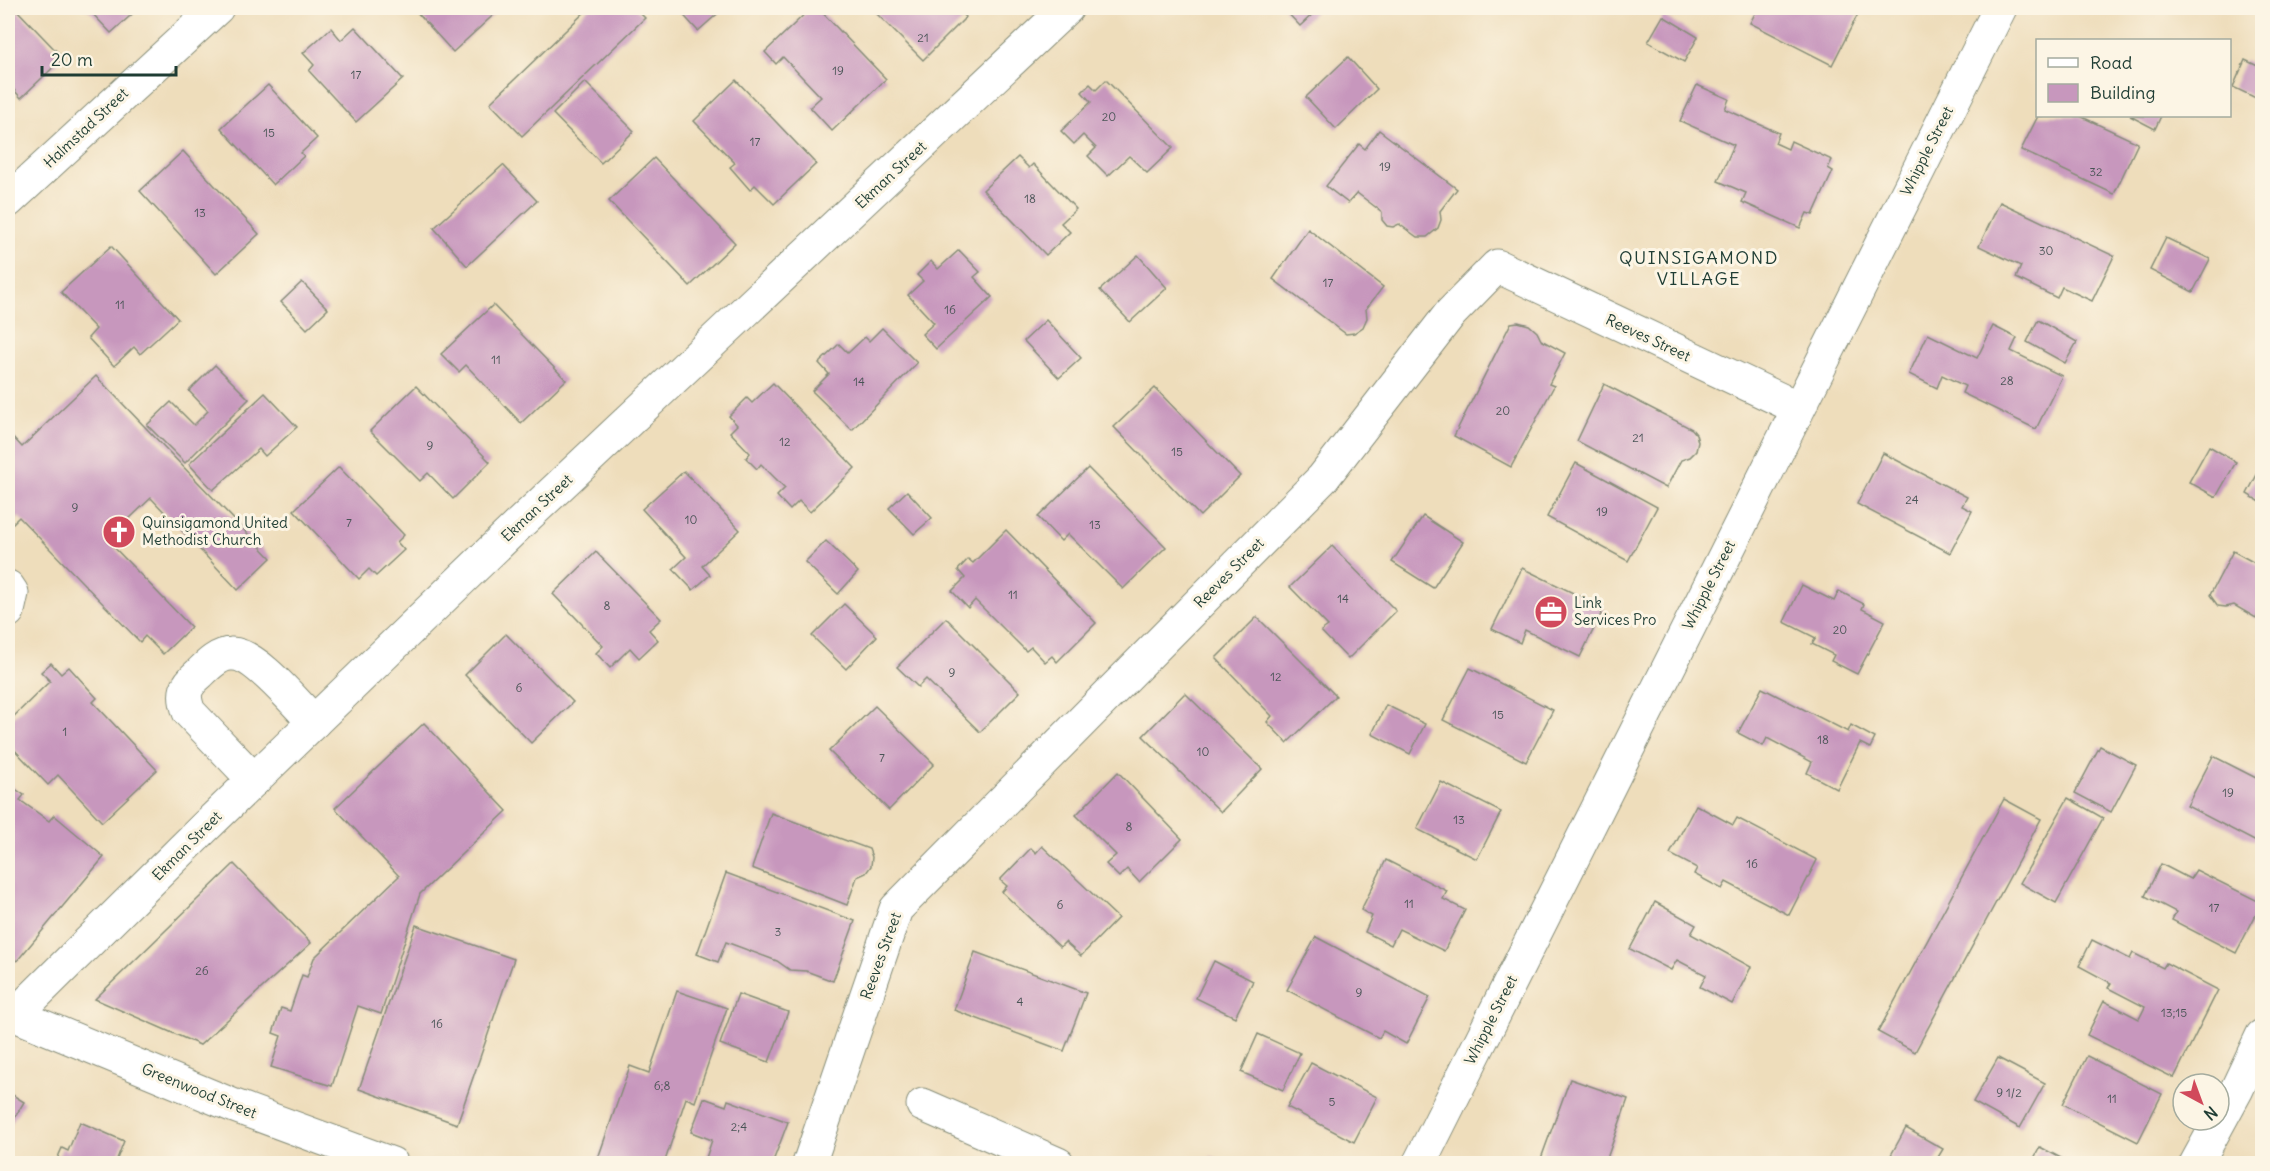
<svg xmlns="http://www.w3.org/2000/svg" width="2270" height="1171" font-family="Delius,sans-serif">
	<rect width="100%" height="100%" fill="#fcf5e5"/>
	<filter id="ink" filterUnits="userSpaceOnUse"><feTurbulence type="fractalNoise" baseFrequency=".0167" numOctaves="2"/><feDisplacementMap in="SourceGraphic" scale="12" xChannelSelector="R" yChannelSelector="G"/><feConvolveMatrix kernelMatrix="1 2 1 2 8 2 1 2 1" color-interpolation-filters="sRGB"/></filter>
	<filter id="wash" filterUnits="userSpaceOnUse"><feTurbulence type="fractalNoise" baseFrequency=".008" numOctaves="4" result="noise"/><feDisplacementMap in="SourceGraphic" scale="24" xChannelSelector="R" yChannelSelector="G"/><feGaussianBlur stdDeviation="1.35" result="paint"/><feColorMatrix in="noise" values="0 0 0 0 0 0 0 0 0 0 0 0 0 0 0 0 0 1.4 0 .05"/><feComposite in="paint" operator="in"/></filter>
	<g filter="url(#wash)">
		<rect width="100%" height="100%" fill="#edb"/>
		<g id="blocks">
			<g fill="#c797bd">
				<path d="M8,8H15L63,58L21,98L8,83Z"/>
				<path d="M84,8H139L111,33L89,10Z"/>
				<path d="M413,8H501L453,52Z"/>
				<path d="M589,8H635L645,18L522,136L490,103Z"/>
				<path d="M677,8H724L698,31Z"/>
				<path d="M811,8H818L886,79L832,131L810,107L821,97L783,57L776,64L765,52Z"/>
				<path d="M871,8H957L966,17L923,60Z"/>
				<path d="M1283,8H1319L1300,26Z"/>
				<path d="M1758,8H1861L1832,65L1750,23Z"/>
				<path d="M1663,16L1698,37L1684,62L1648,42Z"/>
				<path d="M355,27L403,79L356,122L309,71L314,65L303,53L331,28L341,40Z"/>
				<path d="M1348,57L1377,89L1336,129L1306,97Z"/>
				<path d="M2245,60L2262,68V101L2233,87Z"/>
				<path d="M736,80L816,164L774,204L755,185L750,190L730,167L735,163L694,121Z"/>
				<path d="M1106,80L1173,148L1147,173L1129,156L1108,176L1088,156L1096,148L1083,135L1074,144L1061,131L1091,102L1082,92L1090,84L1096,90Z"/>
				<path d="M585,82L634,131L601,163L553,114Z"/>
				<path d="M268,85L317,138L301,153L304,156L273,185L221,128Z"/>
				<path d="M1697,85L1729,99L1725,109L1779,133L1775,143L1788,149L1791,141L1832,160L1828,168L1833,171L1813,215L1807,213L1800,228L1742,202L1746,193L1718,181L1734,145L1680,121Z"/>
				<path d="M2038,116H2080L2138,143L2114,194L2021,150Z"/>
				<path d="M2130,116H2161L2155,129Z"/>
				<path d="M1379,130L1457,189L1440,211L1441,220L1438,228L1427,237H1417L1399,224L1393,227L1387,226L1382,220V212L1357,193L1348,203L1326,186L1359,144L1365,149Z"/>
				<path d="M183,151L259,234L216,274L140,191Z"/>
				<path d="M1018,157L1029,168L1033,164L1076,209L1061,223L1070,232L1046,255L983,190Z"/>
				<path d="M654,158L735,243L690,286L609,201Z"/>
				<path d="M503,165L537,201L467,266L434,228Z"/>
				<path d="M2000,202L2114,256L2092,301L2062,287L2057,298L2016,278L2021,266L1979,246Z"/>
				<path d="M1308,229L1383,287L1366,309L1367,318L1363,327L1354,333L1346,334L1273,279Z"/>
				<path d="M2166,238L2210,259L2193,292L2150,270Z"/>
				<path d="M111,246L178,319L140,354L134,347L114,366L88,338L96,329L61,292Z"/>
				<path d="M959,250L980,272L974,277L992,297L936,349L922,334L934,323L908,295L923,281L917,275L931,261L938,269Z"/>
				<path d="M1138,255L1167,288L1130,322L1100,290Z"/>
				<path d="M302,282L328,309L307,329L281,302Z"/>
				<path d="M493,305L566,380L521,423L466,365L459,372L441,354Z"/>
				<path d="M1046,320L1081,358L1059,378L1024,341Z"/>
				<path d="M2038,320L2077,342L2065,363L2027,342Z"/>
				<path d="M1518,322L1529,325L1537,332L1541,340L1565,353L1549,384L1554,386L1511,467L1454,436L1511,323Z"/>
				<path d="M1993,326L2017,338L2011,351L2062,376L2036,429L1962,393L1965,386L1942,375L1937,388L1909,374L1928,334L1977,358Z"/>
				<path d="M882,328L917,363L852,430L812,391L829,374L819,363L839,344L848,353L865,337L869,341Z"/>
				<path d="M215,365L249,399L185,463L147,425L171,402L194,425L208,411L189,391Z"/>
				<path d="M96,376L271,558L238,590L151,498L107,540L191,627L163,654L145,636L140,642L19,517L8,528V432L22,447Z"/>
				<path d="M773,383L855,468L810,512L799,501L790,510L777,496L785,488L761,464L757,469L746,458L750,453L730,432L737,425L729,416L747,398L752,403Z"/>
				<path d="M1604,384L1692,429L1696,434L1698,442L1696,451L1690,457L1681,460L1666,488L1577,441Z"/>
				<path d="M416,386L490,462L453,499L428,473L420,481L370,431Z"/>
				<path d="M1155,388L1240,476L1200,516L1114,427Z"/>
				<path d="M265,393L297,427L265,456L259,449L213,490L189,464Z"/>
				<path d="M2209,446L2236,462L2216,497L2189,482Z"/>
				<path d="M1883,453L1967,497L1962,506L1972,511L1950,553L1857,504Z"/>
				<path d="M1576,463L1657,507L1628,561L1547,517Z"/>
				<path d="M2262,465V503L2247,494Z"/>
				<path d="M339,467L404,535L397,542L404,550L376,576L369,569L359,579L294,510Z"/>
				<path d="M1088,468L1166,547L1123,589L1068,534L1061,541L1038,517Z"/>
				<path d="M684,471L740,530L702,566L710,575L693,590L673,569L686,557L642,509Z"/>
				<path d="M907,491L932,518L914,534L889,508Z"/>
				<path d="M1423,516L1463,542L1433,588L1392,562Z"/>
				<path d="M1006,530L1096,623L1057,662L1052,656L1045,662L1031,647L1026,651L975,600L968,608L952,591L965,578L958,570L968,559L973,563Z"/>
				<path d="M826,541L858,572L838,594L805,562Z"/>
				<path d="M1332,546L1396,611L1348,659L1321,631L1328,626L1290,587Z"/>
				<path d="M2233,551L2262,567V607L2256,618L2234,605L2226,607L2218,606L2210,595Z"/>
				<path d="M596,552L661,619L649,630L658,640L639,658L630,648L610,668L596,653L603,646L553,594Z"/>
				<path d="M1522,568L1604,608L1580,657L1525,630L1520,643L1492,629Z"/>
				<path d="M1802,585L1834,601L1839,591L1864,604L1862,609L1885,621L1857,674L1831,661L1834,655L1812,644L1816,638L1784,622Z"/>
				<path d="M844,604L877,636L846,669L812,636Z"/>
				<path d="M1257,617L1336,696L1287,743L1267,722L1272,716L1216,658Z"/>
				<path d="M946,618L1020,692L980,732L926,679L918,687L897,667Z"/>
				<path d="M506,634L573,702L531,743L465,675Z"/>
				<path d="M51,663L61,674L69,667L97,698L93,702L157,770L102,822L58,775L48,785L8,743V722L50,681L41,672Z"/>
				<path d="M1470,668L1553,710L1526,762L1443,720Z"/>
				<path d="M1762,688L1848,732L1851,725L1875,738L1870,748L1860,743L1837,789L1807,773L1812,762L1767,738L1763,746L1738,733Z"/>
				<path d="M2262,688V705L2256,702Z"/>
				<path d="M1185,693L1262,769L1221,812L1143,736Z"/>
				<path d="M1386,705L1425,724L1410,754L1372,734Z"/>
				<path d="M875,706L934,764L889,810L829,751Z"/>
				<path d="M424,723L507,811L420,894L381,1014L358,1006L332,1086L271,1067L281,1036L273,1033L281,1008L290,1011L302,975L307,977L314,958L399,876L335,808Z"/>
				<path d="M2100,746L2136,765L2111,812L2075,793Z"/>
				<path d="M2213,756L2262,781V845L2187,806Z"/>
				<path d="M1118,772L1182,839L1139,882L1127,869L1119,877L1106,864L1116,855L1076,815Z"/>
				<path d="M1441,782L1501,812L1477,859L1417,829Z"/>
				<path d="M8,784L24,795L20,800L49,821L54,815L104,857L17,961L8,953Z"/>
				<path d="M2068,798L2103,818L2056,903L2020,883Z"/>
				<path d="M2004,799L2041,819L1915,1052L1878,1032Z"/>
				<path d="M1696,805L1733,825L1737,818L1817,860L1789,915L1726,882L1722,889L1694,874L1697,868L1670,854Z"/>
				<path d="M771,813L869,849L872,857L871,866L866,873L857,877L847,905L752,868Z"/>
				<path d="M1042,846L1118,918L1081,956L1065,942L1060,947L1002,892L1007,886L1000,880L1031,848L1036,853Z"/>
				<path d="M1386,860L1447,891L1443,899L1465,910L1444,951L1399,929L1391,945L1365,932L1372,916L1361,910Z"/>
				<path d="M234,864L311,943L200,1045L95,999Z"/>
				<path d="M2161,864L2190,879L2196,870L2262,903L2236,953L2172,920L2176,912L2145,896Z"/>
				<path d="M726,873L855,921L833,981L806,971L790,970L777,961L726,942L718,962L697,954Z"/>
				<path d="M1655,902L1696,925L1691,934L1751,967L1732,1004L1700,987L1706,975L1677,960L1671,970L1630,949Z"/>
				<path d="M416,925L514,959L457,1124L359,1089Z"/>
				<path d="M1316,937L1430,997L1406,1044L1383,1031L1379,1038L1287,990Z"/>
				<path d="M2092,940L2130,959L2133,953L2163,968L2166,963L2218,990L2174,1078L2087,1035L2104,1001L2139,1019L2145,1007L2108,988L2111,983L2079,966Z"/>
				<path d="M975,952L1086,993L1064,1051L954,1010Z"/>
				<path d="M1214,961L1253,981L1235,1017L1196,998Z"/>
				<path d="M677,991L727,1008L695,1102L686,1098L664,1164H596L630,1066L649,1073Z"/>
				<path d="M738,994L788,1012L769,1062L720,1044Z"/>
				<path d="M1258,1034L1300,1053L1283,1090L1241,1072Z"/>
				<path d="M2087,1056L2162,1094L2138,1142L2063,1104Z"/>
				<path d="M1998,1058L2045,1083L2020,1128L1973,1102Z"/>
				<path d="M1311,1063L1377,1097L1354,1142L1287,1107Z"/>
				<path d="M1570,1079L1628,1099L1605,1164H1539Z"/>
				<path d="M8,1092L24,1102L8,1129Z"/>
				<path d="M704,1098L726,1106L728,1100L788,1122L772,1164H704L712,1140L691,1132Z"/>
				<path d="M80,1122L124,1141L115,1164H55L62,1148L68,1151Z"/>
				<path d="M1906,1128L1943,1149L1934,1164H1886Z"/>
				<path d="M2040,1147L2072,1164H2031Z"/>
				<path d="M1211,1156L1232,1163L1231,1164H1208Z"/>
			</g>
		</g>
	</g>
	<g filter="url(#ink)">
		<use href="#blocks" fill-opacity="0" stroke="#868d78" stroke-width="1.5"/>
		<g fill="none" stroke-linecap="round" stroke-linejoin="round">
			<g stroke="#868d78" stroke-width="35">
				<g id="minor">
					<path d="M8,201L217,8"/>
					<path d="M8,587L12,593L8,611"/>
					<path d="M254,780L189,712C182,693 185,686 200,673C208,665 219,654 231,654C254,652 297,705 314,722"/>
					<path d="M14,1016L204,828L517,526L1067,8"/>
					<path d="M923,1105L1058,1164"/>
					<path d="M809,1164L896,909L1323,478L1450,314L1497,266L1798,408"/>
					<path d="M1419,1164L2000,8"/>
					<path d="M2196,1164L2237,1089L2262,1036"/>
				</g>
			</g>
			<g stroke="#868d78" stroke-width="35">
				<path id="major" d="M8,1012L232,1105L392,1164"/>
			</g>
			<use href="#minor" stroke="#fff" stroke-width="33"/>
			<use href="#major" stroke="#fff" stroke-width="33"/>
		</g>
	</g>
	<defs>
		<g id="church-disc" transform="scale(1.725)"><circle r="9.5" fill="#d1495b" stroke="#fcf5e5"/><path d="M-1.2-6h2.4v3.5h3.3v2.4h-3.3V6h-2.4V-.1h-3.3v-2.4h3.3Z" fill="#fff"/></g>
		<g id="office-disc" transform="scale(1.725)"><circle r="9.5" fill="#d1495b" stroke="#fcf5e5"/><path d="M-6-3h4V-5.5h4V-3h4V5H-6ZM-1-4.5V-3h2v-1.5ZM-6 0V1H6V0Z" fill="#fff"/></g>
	</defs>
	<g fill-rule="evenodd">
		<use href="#church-disc" x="119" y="532"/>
		<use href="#office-disc" x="1551" y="612"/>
	</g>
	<g text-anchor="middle" stroke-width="6" stroke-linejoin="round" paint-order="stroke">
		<g font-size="12" fill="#495456">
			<text x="923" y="42">21</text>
			<text x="838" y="75">19</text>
			<text x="356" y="79">17</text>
			<text x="1109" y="121">20</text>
			<text x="269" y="137">15</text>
			<text x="755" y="146">17</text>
			<text x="1385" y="171">19</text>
			<text x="2096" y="176">32</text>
			<text x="1030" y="203">18</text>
			<text x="200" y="217">13</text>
			<text x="2046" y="255">30</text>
			<text x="1328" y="287">17</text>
			<text x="120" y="309">11</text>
			<text x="950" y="314">16</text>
			<text x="496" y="364">11</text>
			<text x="2007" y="385">28</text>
			<text x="859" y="386">14</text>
			<text x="1503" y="415">20</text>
			<text x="1638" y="442">21</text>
			<text x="785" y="446">12</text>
			<text x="430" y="450">9</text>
			<text x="1177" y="456">15</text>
			<text x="1912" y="504">24</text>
			<text x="75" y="512">9</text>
			<text x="1602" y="516">19</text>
			<text x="691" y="524">10</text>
			<text x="349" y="527">7</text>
			<text x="1095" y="529">13</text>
			<text x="1013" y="599">11</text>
			<text x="1343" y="603">14</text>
			<text x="607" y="610">8</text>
			<text x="1840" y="634">20</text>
			<text x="952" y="677">9</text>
			<text x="1276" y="681">12</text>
			<text x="519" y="692">6</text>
			<text x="1498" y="719">15</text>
			<text x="65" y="736">1</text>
			<text x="1823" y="744">18</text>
			<text x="1203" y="756">10</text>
			<text x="882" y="762">7</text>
			<text x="2228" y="797">19</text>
			<text x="1459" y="824">13</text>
			<text x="1129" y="831">8</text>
			<text x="1752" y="868">16</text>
			<text x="1409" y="908">11</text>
			<text x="1060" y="909">6</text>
			<text x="2214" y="912">17</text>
			<text x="778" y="936">3</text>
			<text x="202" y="975">26</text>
			<text x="1359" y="997">9</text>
			<text x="1020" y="1006">4</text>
			<text x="2174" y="1017">13;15</text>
			<text x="437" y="1028">16</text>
			<text x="662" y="1090">6;8</text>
			<text x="2009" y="1097">9 1/2</text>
			<text x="2112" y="1103">11</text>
			<text x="1332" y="1106">5</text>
			<text x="739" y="1131">2;4</text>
		</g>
		<g font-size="15" fill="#1f3d34" stroke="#fcf5e5">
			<text transform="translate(86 128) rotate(-43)" y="5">Halmstad Street</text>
			<text transform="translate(1927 151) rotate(-63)" y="5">Whipple Street</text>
			<text transform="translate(891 175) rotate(-43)" y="5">Ekman Street</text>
			<text transform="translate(1648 338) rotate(25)" y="5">Reeves Street</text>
			<text transform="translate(537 508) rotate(-43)" y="5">Ekman Street</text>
			<text transform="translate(1229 573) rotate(-45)" y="5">Reeves Street</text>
			<text transform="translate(1709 585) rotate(-63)" y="5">Whipple Street</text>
			<text transform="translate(187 846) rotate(-45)" y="5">Ekman Street</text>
			<text transform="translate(881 956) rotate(-70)" y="5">Reeves Street</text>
			<text transform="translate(1491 1020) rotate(-63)" y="5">Whipple Street</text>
			<text transform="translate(199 1091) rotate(22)" y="5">Greenwood Street</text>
		</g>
		<g font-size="15" fill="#1f3d34" stroke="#fcf5e5" text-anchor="start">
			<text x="142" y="528">Quinsigamond United<tspan x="142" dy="17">Methodist Church</tspan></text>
			<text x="1574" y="608">Link<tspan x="1574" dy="17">Services Pro</tspan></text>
		</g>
		<g font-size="18" letter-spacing="1.5" fill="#1f3d34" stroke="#fcf5e5">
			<text x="1699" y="264">QUINSIGAMOND<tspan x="1699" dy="21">VILLAGE</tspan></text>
		</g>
	</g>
	<rect width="2270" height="1171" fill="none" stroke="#fcf5e5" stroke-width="30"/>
	<rect x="2036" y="39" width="195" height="78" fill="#fcf5e5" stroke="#a4ab9e" stroke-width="1.5"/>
	<rect x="2048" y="58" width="30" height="9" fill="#ffffff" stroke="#a4ab9e" stroke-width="1.5"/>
	<text x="2090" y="69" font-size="18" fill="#1f3d34">Road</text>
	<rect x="2048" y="84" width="30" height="18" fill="#c797bd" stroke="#a4ab9e" stroke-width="1.5"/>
	<text x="2090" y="99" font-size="18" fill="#1f3d34">Building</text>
	<g transform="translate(2201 1102) rotate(139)"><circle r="28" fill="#fcf5e5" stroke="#a4ab9e" stroke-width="1.5"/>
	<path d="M0-4.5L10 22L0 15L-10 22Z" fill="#d1495b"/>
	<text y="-9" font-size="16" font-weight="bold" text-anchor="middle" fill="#1f3d34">N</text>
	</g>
	<path d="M42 66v9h134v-9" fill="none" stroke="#1f3d34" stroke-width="3"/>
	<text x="51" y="66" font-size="18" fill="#1f3d34" stroke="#fcf5e5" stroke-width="4.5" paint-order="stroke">20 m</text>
</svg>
